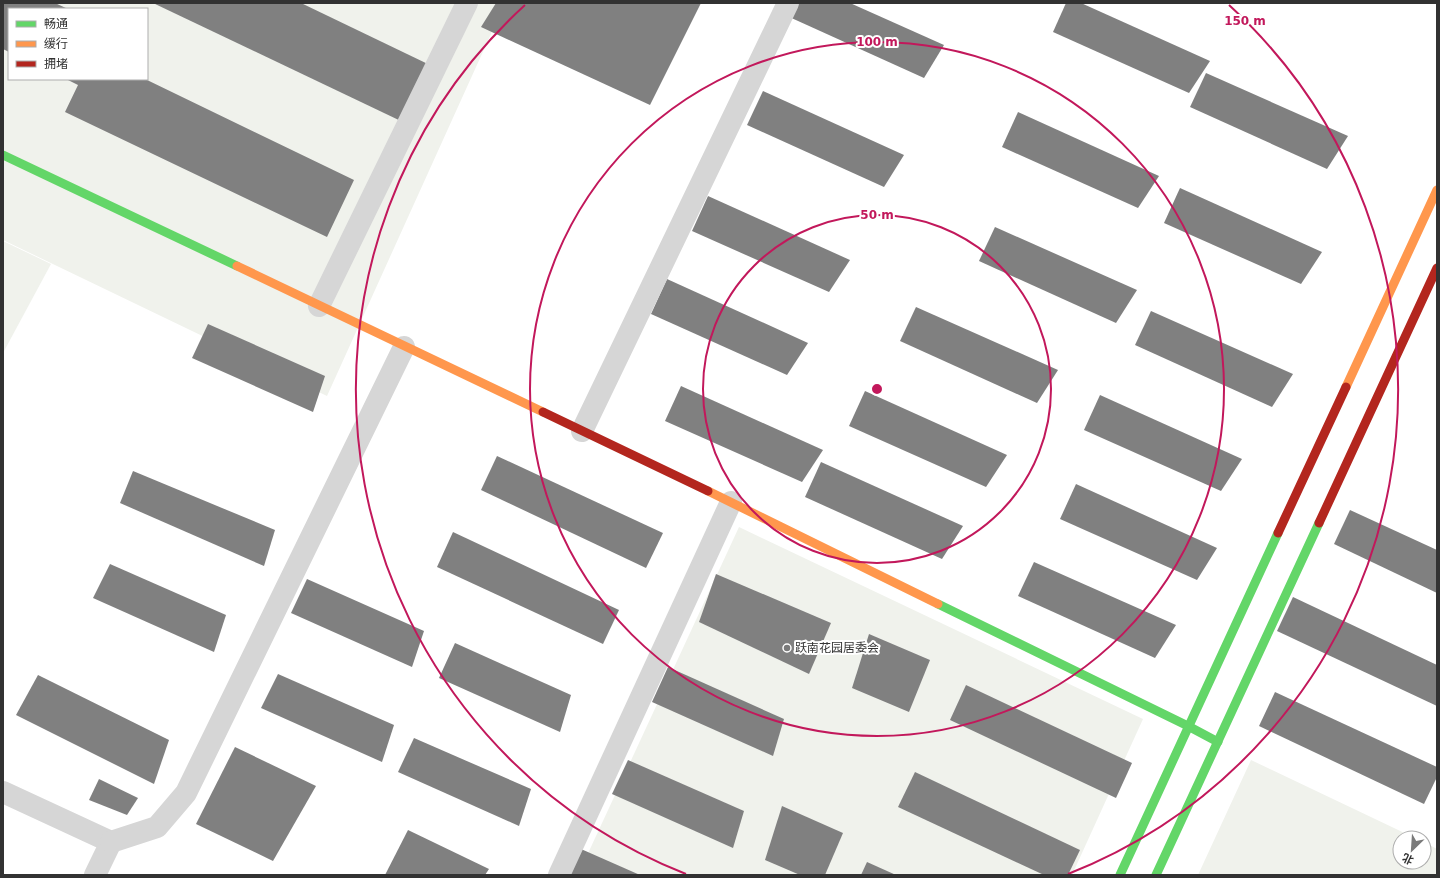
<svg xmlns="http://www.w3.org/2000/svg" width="1440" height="878" font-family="'DejaVu Sans','Noto Sans SC',sans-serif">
	<rect width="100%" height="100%" fill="#fff"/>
	<g fill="#f0f2ec" fill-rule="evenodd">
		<path d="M3,3H505L327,396L3,240ZM9,9H147V79H9Z"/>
		<path d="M3,241L51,264L3,353Z"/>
		<path d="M739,527L1143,719L1072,875H578Z"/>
		<path d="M1251,760L1415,838H1400V862H1424V842L1437,849V875H1198Z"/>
	</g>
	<g fill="#808080">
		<path d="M3,3H55L68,9H9V52L3,49Z"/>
		<path d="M153,3H301L432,66L405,123Z"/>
		<path d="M496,3H701L650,105L481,27Z"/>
		<path d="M793,3H850L944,45L924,78L787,16Z"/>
		<path d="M1066,3H1081L1210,61L1189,93L1053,32Z"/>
		<path d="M1206,73L1348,136L1327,169L1190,107Z"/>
		<path d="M66,79H145L354,180L327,237L65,112L78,85Z"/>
		<path d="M763,91L904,155L884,187L747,125Z"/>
		<path d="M1018,112L1159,176L1138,208L1002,147Z"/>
		<path d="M1180,188L1322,252L1301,284L1164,223Z"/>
		<path d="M708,196L850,260L829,292L692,231Z"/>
		<path d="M995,227L1137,290L1116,323L979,261Z"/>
		<path d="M667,279L808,343L787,375L651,314Z"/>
		<path d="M916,307L1058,370L1037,403L900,341Z"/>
		<path d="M1151,311L1293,374L1272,407L1135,345Z"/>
		<path d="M208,324L325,376L313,412L192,358Z"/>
		<path d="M681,386L823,450L802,482L665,421Z"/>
		<path d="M865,391L1007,455L986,487L849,426Z"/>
		<path d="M1100,395L1242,459L1221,491L1084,430Z"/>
		<path d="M497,456L663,533L646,568L481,490Z"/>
		<path d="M821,462L963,526L942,559L805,497Z"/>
		<path d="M133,471L275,530L264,566L120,503Z"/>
		<path d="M1076,484L1217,548L1197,580L1060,519Z"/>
		<path d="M1350,510L1437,550V593L1334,544Z"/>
		<path d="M453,532L619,610L603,644L437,567Z"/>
		<path d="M1034,562L1176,625L1155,658L1018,596Z"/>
		<path d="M110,564L226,615L214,652L93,598Z"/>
		<path d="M716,574L831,623L809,674L699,622Z"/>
		<path d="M307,579L424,631L412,667L291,613Z"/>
		<path d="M1293,597L1437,665V706L1277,631Z"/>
		<path d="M869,634L930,660L909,712L852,688Z"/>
		<path d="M455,643L571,695L560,732L439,678Z"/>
		<path d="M668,667L784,719L773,756L652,702Z"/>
		<path d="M278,674L394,725L382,762L261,708Z"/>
		<path d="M38,675L169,740L154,784L16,715Z"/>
		<path d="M966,685L1132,763L1116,798L950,720Z"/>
		<path d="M1275,692L1437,767V777L1424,804L1259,726Z"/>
		<path d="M414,738L531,789L519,826L398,772Z"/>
		<path d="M235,747L316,786L273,861L196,824Z"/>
		<path d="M628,760L744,811L733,848L612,794Z"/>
		<path d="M915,772L1080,850L1068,875H1044L898,807Z"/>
		<path d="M99,779L138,798L127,815L89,800Z"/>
		<path d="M782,806L843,833L825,875H800L765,860Z"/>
		<path d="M408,830L489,869L485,875H385Z"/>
		<path d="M581,849L640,875H569Z"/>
		<path d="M867,862L896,875H861Z"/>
	</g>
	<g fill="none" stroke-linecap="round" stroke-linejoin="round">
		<g stroke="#d6d6d6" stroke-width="22">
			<path d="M319,306L467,3"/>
			<path d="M582,431L788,3"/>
			<path d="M3,792L111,842L95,875"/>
			<path d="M111,842L157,827L186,793L404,347"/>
			<path d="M559,875L731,502"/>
		</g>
		<g stroke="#63d668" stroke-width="9">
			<path d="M3,155L237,266"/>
			<path d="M938,604L1188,726L1218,742"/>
			<path d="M1120,875L1278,533"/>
			<path d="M1156,875L1319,523"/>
		</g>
		<g stroke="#ff974d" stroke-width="9">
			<path d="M237,266L543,412"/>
			<path d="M1346,387L1437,190"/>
			<path d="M708,491L938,604"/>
		</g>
		<g stroke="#b3261e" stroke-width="9">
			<path d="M543,412L708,491"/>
			<path d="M1319,523L1437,268"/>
			<path d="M1278,533L1346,387"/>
		</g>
	</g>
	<g fill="none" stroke="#c2185b" stroke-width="2">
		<circle cx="877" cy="389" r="174"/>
		<circle cx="877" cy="389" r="347"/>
		<path d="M686 874A521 521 0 0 1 525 5M1229 5A521 521 0 0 1 1068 874"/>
	</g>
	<circle fill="#7a7a7a" stroke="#fff" stroke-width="1.5" cx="787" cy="648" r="4"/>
	<g text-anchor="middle" stroke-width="4" stroke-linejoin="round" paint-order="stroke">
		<g font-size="12" fill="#323232" stroke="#fff" text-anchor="start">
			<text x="795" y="652">跃南花园居委会</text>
		</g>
	</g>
	<circle cx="877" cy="389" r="6" fill="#c2185b" stroke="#fff" stroke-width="2"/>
	<g font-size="12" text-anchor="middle" font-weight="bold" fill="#c2185b" stroke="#fff" stroke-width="4" stroke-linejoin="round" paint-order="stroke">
		<text x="1245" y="25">150 m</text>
		<text x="877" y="46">100 m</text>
		<text x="877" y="219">50 m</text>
	</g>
	<rect width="1440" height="878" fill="none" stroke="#323232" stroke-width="8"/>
	<rect x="8" y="8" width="140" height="72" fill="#ffffff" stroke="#adadad"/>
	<rect x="16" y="21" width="20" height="6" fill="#63d668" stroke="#adadad"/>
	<text x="44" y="28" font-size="12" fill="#323232">畅通</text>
	<rect x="16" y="41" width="20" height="6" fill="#ff974d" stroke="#adadad"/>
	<text x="44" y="48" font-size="12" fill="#323232">缓行</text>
	<rect x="16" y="61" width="20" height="6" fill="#b3261e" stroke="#adadad"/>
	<text x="44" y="68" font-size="12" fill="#323232">拥堵</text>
	<g transform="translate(1412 850) rotate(205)"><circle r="19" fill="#ffffff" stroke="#adadad"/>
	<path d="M0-3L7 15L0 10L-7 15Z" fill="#7a7a7a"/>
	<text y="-6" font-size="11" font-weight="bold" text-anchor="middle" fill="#323232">北</text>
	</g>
</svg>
